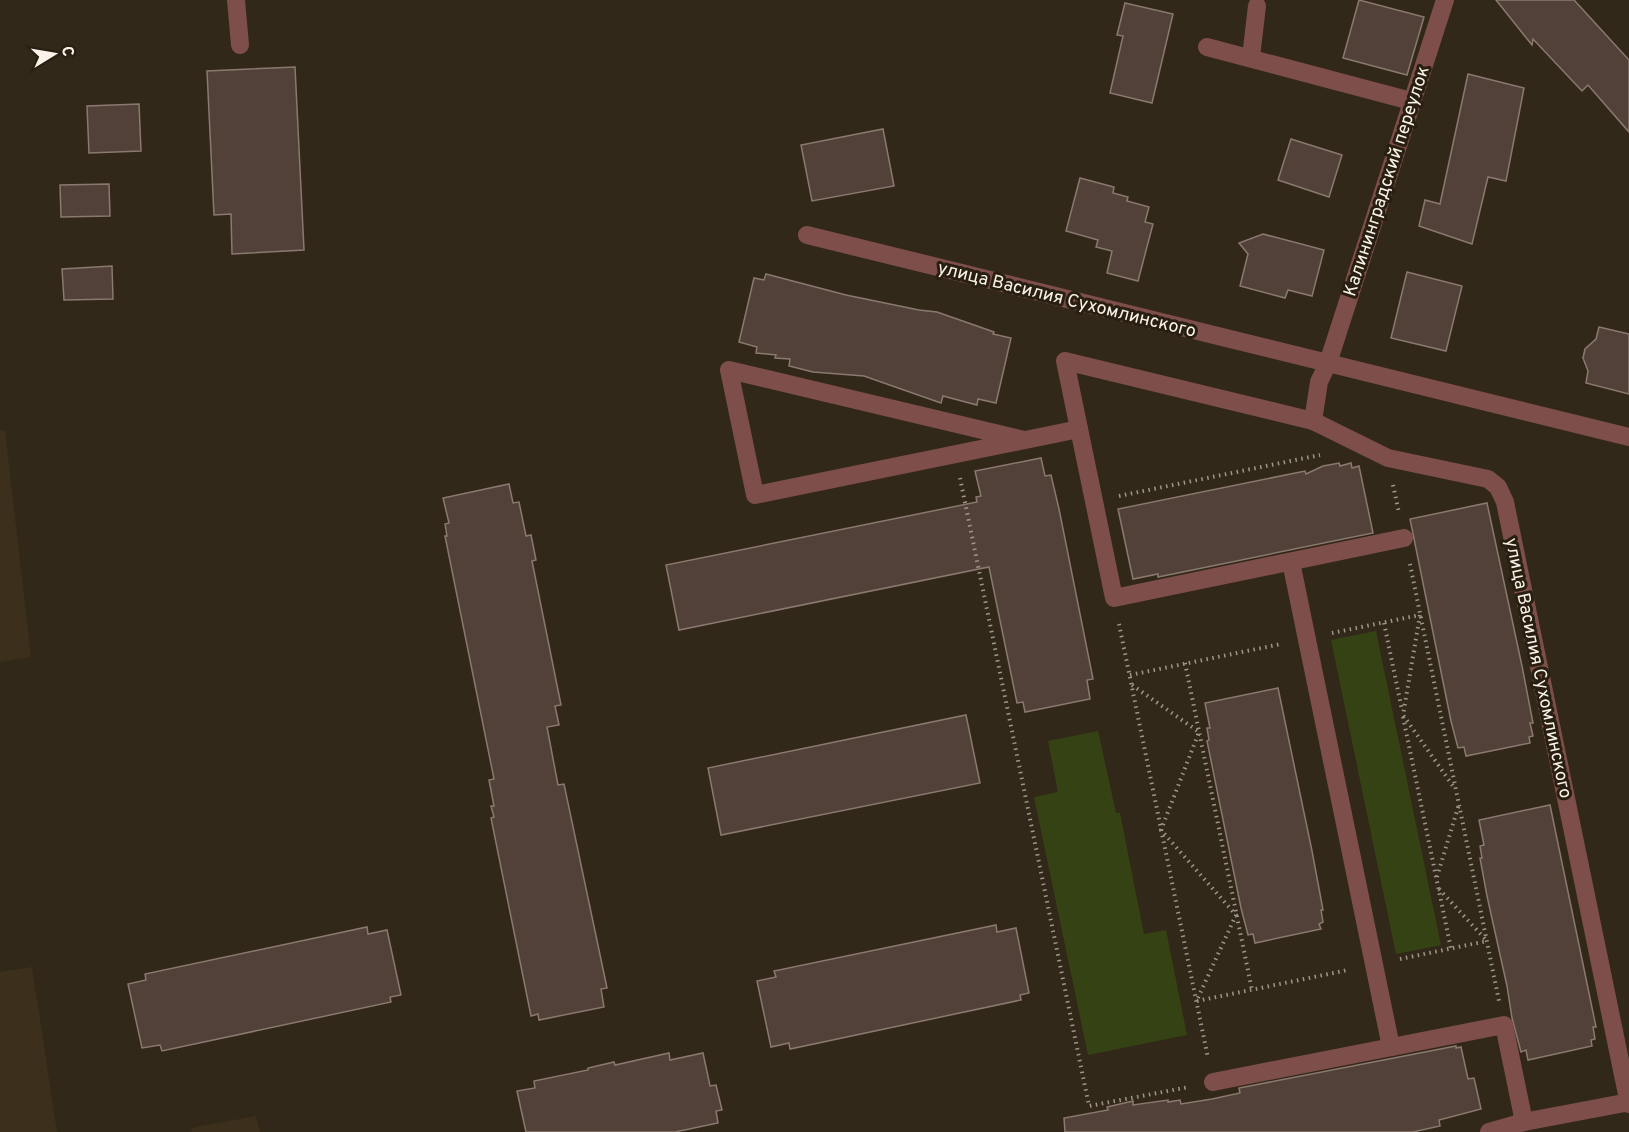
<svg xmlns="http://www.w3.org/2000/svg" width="1629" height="1132" font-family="Overpass,sans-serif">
	<rect width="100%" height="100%" fill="#32281a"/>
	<g fill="#3c2f1b">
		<path d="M0,430L5,431L31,657L0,662Z"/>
		<path d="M32,967L57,1132H0V972Z"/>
		<path d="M256,1116L260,1132H192L191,1128Z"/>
	</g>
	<g fill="#354213">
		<path d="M1376,631L1441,945L1396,954L1331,640Z"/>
		<path d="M1098,731L1116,813H1120L1144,934L1166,930L1187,1035L1088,1055L1034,797L1058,792L1048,741Z"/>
	</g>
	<g fill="#514138" stroke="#8b796f" stroke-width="1.5">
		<path d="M1359,0L1424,17L1407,75L1343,58Z"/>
		<path d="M1496,0H1574L1629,60V132L1588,85L1582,91L1533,39L1532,45Z"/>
		<path d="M1125,3L1173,14L1152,103L1110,93L1123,36L1117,35Z"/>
		<path d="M295,67L304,250L232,254L231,214L214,215L207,71Z"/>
		<path d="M1468,74L1524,88L1506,181L1488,177L1472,244L1419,226L1425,200L1440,204Z"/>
		<path d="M139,104L141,151L89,153L87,106Z"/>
		<path d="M883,129L894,186L812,201L801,145Z"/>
		<path d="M1291,139L1342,155L1329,197L1278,180Z"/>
		<path d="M1080,178L1114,187L1113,193L1128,197L1127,201L1149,207L1145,222L1153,224L1138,281L1107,273L1112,251L1096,247L1098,240L1066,231Z"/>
		<path d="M109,184L110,216L61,217L60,185Z"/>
		<path d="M1263,234L1324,250L1312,296L1288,290L1285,298L1240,286L1248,254L1239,243Z"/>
		<path d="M112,266L113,299L64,300L62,269Z"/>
		<path d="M1407,272L1462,286L1446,351L1391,338Z"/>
		<path d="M766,274L846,295L919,310L937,312L994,332L993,334L1011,338L996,403L978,399L977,405L943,396L941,403L864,376L813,372L789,366L790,359L775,358L776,355L756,353L757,347L739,342L754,278L764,280Z"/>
		<path d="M1599,327L1629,334V394L1586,383L1588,371L1583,358L1585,349L1596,339Z"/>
		<path d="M1041,458L1045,476L1051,475L1059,509L1093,679L1087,680L1090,699L1025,712L1023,702L1017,703L989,567L679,630L666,565L977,502L976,497L981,496L975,471Z"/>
		<path d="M1339,463L1340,466L1351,463L1352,468L1359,466L1373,533L1158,577V574L1133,579L1118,509L1305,471L1306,474L1323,466Z"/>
		<path d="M509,484L513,503L519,502L526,536L531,535L536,560L532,561L561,705L555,706L559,725L547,727L558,785L564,784L607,988L601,989L604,1007L539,1020L538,1014L531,1016L491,818L494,817L491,806H494L489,780L494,779L445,536H447L445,524L449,523L443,498Z"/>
		<path d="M1487,503L1522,666L1533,723H1530L1533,736L1529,737L1530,743L1466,756L1464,747L1458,748L1451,721L1410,519Z"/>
		<path d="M1278,688L1312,851L1323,910H1321L1323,922L1319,924L1321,929L1255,943L1253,934L1248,935L1241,908L1207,741L1209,740L1207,728H1210L1205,703Z"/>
		<path d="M966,715L980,783L721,835L708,768Z"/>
		<path d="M1550,805L1584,969L1596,1027H1593L1595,1039L1591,1040L1592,1046L1528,1060L1526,1050L1521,1052L1512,1018L1507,986L1487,896L1480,858H1482L1480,846L1484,845L1479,820Z"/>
		<path d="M996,925L997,932L1016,928L1029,993L1020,995L1021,1000L790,1049L789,1043L771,1047L757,981L776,977L774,971Z"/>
		<path d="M367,927L368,934L387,930L401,995L390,997L391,1002L162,1051L160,1045L142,1048L128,984L146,980L145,974Z"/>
		<path d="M1456,1046V1048L1461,1047L1468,1079L1474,1078L1481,1109L1439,1120L1440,1126L1413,1132H1065L1064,1118L1108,1110L1107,1107L1133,1101V1105L1168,1100V1102L1180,1100L1181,1104L1212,1099L1240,1093L1239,1088Z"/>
		<path d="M669,1053L670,1060L703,1053L710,1086L716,1085L722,1110L716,1111L718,1123L675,1132H526L517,1091L535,1088L534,1081L588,1070V1068L614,1062L615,1065Z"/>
	</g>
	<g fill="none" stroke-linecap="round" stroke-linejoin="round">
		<g stroke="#9e968a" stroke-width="4" stroke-dasharray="1.5 4.5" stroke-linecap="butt">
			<path d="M960,478L1089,1106L1189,1087"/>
			<path d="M1393,485L1399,513"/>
			<path d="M1119,496L1320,455"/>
			<path d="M1410,564L1499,1001"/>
			<path d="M1384,623L1402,710"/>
			<path d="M1119,624L1208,1058"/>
			<path d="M1332,633L1420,615L1403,715L1453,786"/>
			<path d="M1185,663L1252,990"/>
			<path d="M1130,675L1281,644"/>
			<path d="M1132,685L1199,732L1161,830L1236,915L1197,1000"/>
			<path d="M1403,717L1451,949"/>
			<path d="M1437,877L1459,804"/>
			<path d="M1439,889L1487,941"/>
			<path d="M1400,959L1487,941"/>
			<path d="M1197,1001L1348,970"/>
		</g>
		<g stroke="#7e4e4a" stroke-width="18">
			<path d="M236,0L240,45"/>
			<path d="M1207,47L1411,101"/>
			<path d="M1251,57L1257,6"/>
			<path d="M1313,421L1065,361L1114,598L1404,538"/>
			<path d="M1024,440L729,370L755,495C863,473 971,451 1079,429"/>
			<path d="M1291,562L1391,1047"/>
			<path d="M1213,1082L1504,1025L1524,1122"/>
			<path d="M1489,1132L1524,1122L1629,1102"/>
		</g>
		<g stroke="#7e4e4a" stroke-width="18">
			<path d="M1445,0L1328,363L1319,382L1313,421L1388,458L1488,479L1498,487L1505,502L1629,1104"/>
			<path d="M807,235L1629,437"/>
		</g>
	</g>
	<g text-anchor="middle" stroke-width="6" stroke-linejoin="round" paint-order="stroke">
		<g font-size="18" fill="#faf3ea" stroke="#281f11">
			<text transform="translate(1386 181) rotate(-72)" y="6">Калининградский переулок</text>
			<text transform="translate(1067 299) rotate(14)" y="6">улица Василия Сухомлинского</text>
			<text transform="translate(1539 668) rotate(78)" y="6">улица Василия Сухомлинского</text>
		</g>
	</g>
	<g transform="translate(54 54) rotate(79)" stroke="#281f11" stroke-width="4.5" paint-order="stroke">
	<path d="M0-4.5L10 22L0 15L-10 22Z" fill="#faf3ea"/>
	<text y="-9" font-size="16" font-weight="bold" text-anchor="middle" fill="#faf3ea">С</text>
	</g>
</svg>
